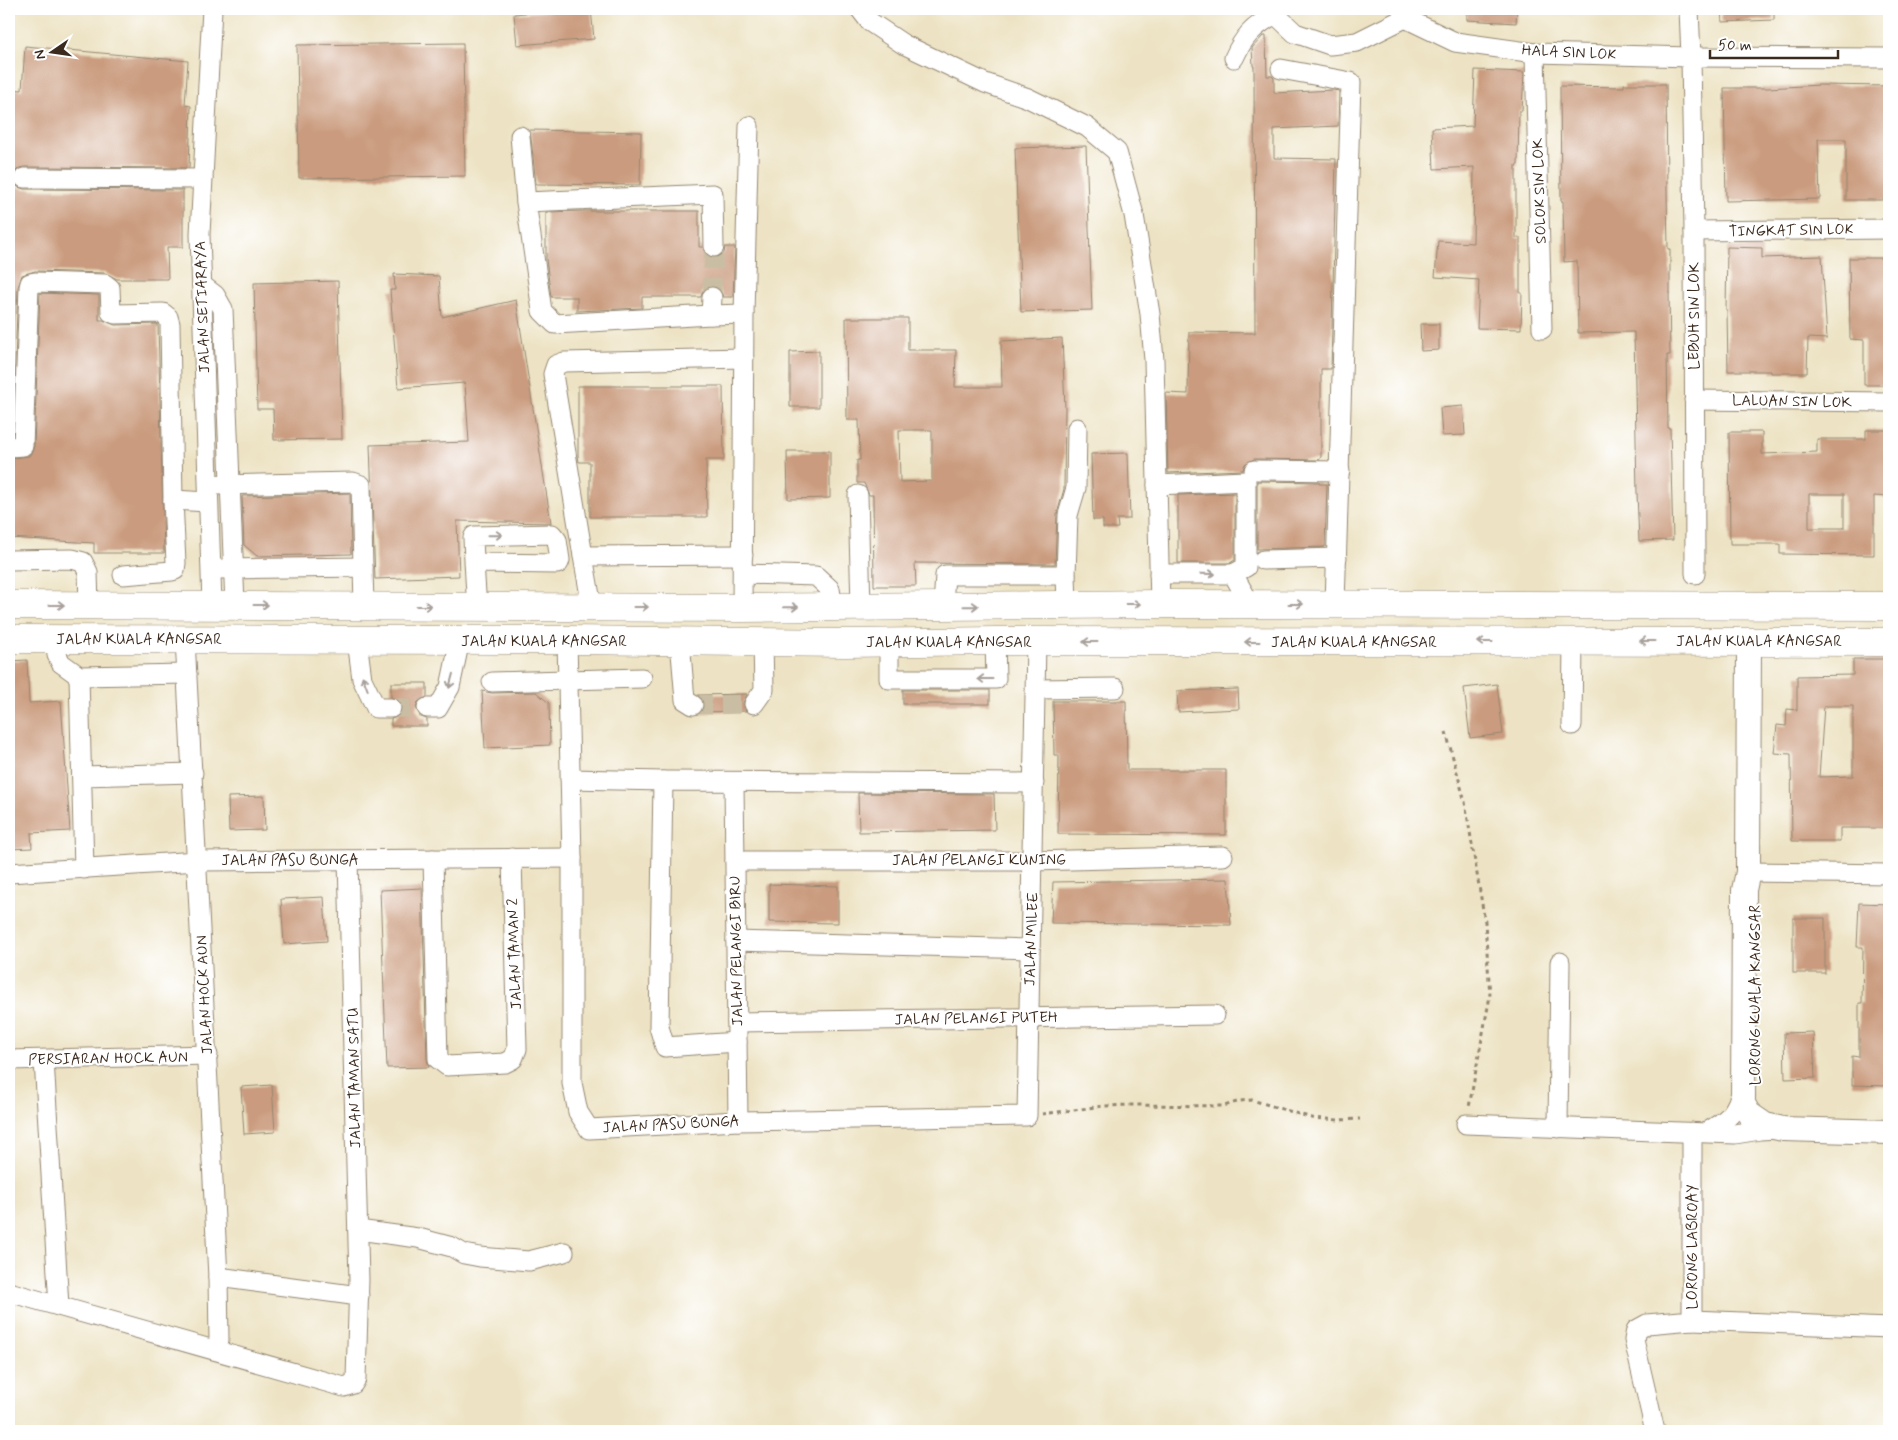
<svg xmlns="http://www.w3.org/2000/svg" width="1898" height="1440" font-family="Mynerve,sans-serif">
	<rect width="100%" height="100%" fill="#fff"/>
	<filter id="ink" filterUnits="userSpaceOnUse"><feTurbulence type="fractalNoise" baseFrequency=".02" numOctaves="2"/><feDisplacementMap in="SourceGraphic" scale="10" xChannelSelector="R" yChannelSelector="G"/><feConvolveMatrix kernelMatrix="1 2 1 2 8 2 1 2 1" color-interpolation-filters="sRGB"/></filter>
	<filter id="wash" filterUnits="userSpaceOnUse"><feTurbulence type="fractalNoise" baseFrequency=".0096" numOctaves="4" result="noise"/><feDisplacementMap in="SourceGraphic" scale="20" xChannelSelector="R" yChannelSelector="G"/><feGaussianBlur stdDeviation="1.12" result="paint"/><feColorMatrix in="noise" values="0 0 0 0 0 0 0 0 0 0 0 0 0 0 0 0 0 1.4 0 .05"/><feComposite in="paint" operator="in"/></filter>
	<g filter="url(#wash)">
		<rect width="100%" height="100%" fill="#ede3c4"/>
		<g id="blocks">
			<g fill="#ca9b7e" fill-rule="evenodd">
				<path d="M571,9H591L594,39L517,45L514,14Z"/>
				<path d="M1467,9H1517L1516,23L1467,20Z"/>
				<path d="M1721,9H1774V20L1722,22Z"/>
				<path d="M1263,36H1266L1267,76H1272L1274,78V93L1333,90L1339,91L1338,126L1274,129V158L1336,159L1331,369H1321V457L1319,460L1254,459L1245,464L1243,470L1168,473L1166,393L1188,394L1189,332L1255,333L1254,66H1253L1252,48Z"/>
				<path d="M463,43L465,176L299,178L297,45Z"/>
				<path d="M25,46L188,61L185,105L191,106L189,168L24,167L19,168L15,172L13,177L14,183L18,187L24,189L183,190V247H167L168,279H117L105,273L35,271L22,275L18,287L12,436H9V89L22,90Z"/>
				<path d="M1475,70L1524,72L1522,111H1519L1518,165H1516V238H1520V293H1522L1521,329L1477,328L1479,280L1435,277L1438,241L1473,243L1474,167L1434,169L1432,128L1473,126Z"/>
				<path d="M1624,84H1666L1667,193L1668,249H1670V293H1669L1670,355H1667L1668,428H1670L1673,540L1639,541L1637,493L1634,332L1578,333L1577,261L1564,262L1563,201H1561L1560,86L1624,87Z"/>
				<path d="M1820,85L1889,86V200H1846V139H1818L1820,199L1726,201L1724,88H1768Z"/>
				<path d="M530,130L641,132L640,185L536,184Z"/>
				<path d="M1086,146L1092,310L1021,312L1015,148Z"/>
				<path d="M583,211H699V247H703L705,253L709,257L715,258L724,253L725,247H735L733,297H723L719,288L712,286L703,290L701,297H642V308L577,311V297H551L546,259V212Z"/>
				<path d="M1727,247L1762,248V258L1822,256L1827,339L1808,338L1807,373H1771V371H1728L1727,310H1726Z"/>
				<path d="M1849,258H1889V385H1864V340L1850,339Z"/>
				<path d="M394,274L439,276L442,317L516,300L551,523L457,521L459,576L375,579L370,445L469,442L465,383L398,388L390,290H395Z"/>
				<path d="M338,281L342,439L274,440L273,409H257L254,283Z"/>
				<path d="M40,293L99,295V320H103L115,325L158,324L164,553H94V543L9,538L13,458L29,456L32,452L34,446Z"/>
				<path d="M846,318H908V350H956L955,387H1002L1001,341L1062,338L1065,408L1064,489L1057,514L1055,564L915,563L916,586H874L873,495H869L864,483H857V460H860L859,420H847ZM899,430H932V481L900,482Z"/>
				<path d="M1420,324H1439V350L1421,351Z"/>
				<path d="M819,351V407H790V352Z"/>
				<path d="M578,386H723L724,460H706L707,517H590V462H579L578,455Z"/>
				<path d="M1463,406L1465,435L1442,436L1440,408Z"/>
				<path d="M1866,430H1889V497L1874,496V555L1780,554V544H1730L1729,432H1762V454L1817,452V439H1866ZM1809,494H1844V528H1809Z"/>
				<path d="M787,451H830V498L788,499Z"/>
				<path d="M1128,453L1130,519H1117L1118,528H1103V520H1093L1091,454Z"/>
				<path d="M1257,481L1319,482V484H1327L1325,547L1257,549Z"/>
				<path d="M350,493L351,554L257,556L244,545L242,496Z"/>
				<path d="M1235,493V560L1230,563H1178V495Z"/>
				<path d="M1853,659H1889V828H1840V841H1792L1791,754L1774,753L1777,725L1786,726L1787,709L1797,710V676L1853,675ZM1824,706H1853V776L1819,777Z"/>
				<path d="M27,660L29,703L61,701L70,831L31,833L32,848L9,849V661Z"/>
				<path d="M391,683H427V697L418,702L416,708L421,717L427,719V726H391V719L397,717L402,708L400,702L391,697Z"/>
				<path d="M1497,684L1503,734L1470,738L1464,688Z"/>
				<path d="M1238,689L1239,709L1178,712L1177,691Z"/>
				<rect x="903" y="690" width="87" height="14"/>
				<path d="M482,691L492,693L536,692L549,703L550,745L485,748Z"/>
				<path d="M747,694L743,703L746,711L701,712L704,705L703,699L698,695Z"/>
				<path d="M1053,701H1126L1127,770H1226V835L1058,834L1059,755H1054Z"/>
				<path d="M858,793L994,794L995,830L859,832Z"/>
				<path d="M264,796L265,830L229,831L228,797Z"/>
				<path d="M1228,879L1231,925L1051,923L1053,882Z"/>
				<path d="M769,884L838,886V923L769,922Z"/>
				<path d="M422,888L427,1059L429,1067L387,1068L380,890Z"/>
				<path d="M324,897L327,941L284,944L281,899Z"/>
				<path d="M1859,903L1889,904V1086L1852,1085V1056L1859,1057V1003H1862L1863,947H1857Z"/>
				<rect x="1793" y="918" width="32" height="55"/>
				<path d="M1813,1032L1815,1078L1785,1079L1784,1033Z"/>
				<path d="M272,1085L275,1132L244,1134L241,1087Z"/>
			</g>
		</g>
	</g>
	<g filter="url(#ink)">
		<use href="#blocks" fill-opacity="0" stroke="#948671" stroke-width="1"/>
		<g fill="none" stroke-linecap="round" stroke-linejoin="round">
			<g stroke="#c9bea3" stroke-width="19" stroke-dasharray="19 9" stroke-linecap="butt">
				<path d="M712,297L714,247"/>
				<path d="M693,705L754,704"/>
				<path d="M391,708H427"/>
			</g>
			<g stroke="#948671" stroke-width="21">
				<g id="minor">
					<path d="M212,9L200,234L212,605"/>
					<path d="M860,9L870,22L903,44L985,83L1028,98L1087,127L1117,152L1134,215L1150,314L1154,360L1160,604"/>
					<path d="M1275,9V14L1295,33L1330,45L1357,42L1405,18L1455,42L1535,53L1691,57L1889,58"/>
					<path d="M1689,9L1691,57L1694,231L1695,574"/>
					<path d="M1535,53L1542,329"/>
					<path d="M1234,58C1244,36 1253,27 1275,14"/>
					<path d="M1281,69L1351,82L1335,604"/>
					<path d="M520,136L526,202"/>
					<path d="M24,178L203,179"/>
					<path d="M1694,231L1889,229"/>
					<path d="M202,285L215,295L223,309L235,605"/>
					<path d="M712,297L711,315L744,314"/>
					<path d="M711,315L555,324L542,311L526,202L713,194L714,247"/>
					<path d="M1694,400L1889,402"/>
					<path d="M9,447L23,446L29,287L30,283L35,282L105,284L110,288L111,312L115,314L163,313L168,317L170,324L173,500"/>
					<path d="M1254,470L1340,471"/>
					<path d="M218,485L353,482L361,485L363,567"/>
					<path d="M1157,485L1246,481V567L1233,574"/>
					<path d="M858,495L861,607"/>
					<path d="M583,556L553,374L556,365L564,362L744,358"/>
					<path d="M9,560L72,559L83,562L88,572L89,605"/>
					<path d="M1263,560L1337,558"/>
					<path d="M474,563L557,564L559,563L560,560L557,540L552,534L474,536L473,538C474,561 475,583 477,606"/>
					<path d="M220,569L363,567L364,606"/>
					<path d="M743,574L816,576L830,589L833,607"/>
					<path d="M1159,574H1233L1250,604"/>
					<path d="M123,575L172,571L175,570L176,563L173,500L208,502"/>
					<path d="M1066,575L1068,515L1076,488L1077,428"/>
					<path d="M943,606L945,575H1066L1067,605"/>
					<path d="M592,607L583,556L743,555"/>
					<path d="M742,608L744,314L749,126"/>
					<path d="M56,639L57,655L61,663L79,676L187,674"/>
					<path d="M185,639L218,1277L219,1340L215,1350"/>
					<path d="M357,640L362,679L376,708H391"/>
					<path d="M567,640L572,858V1083L578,1112L589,1129L738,1121L1027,1116L1036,642"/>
					<path d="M680,641L685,700L693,705"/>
					<path d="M889,642V679H996L995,641"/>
					<path d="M79,676L84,869"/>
					<path d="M492,682L642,678"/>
					<path d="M1035,689L1115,688"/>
					<path d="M754,704L764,690L763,642"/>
					<path d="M427,708H438L450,687L460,640"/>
					<path d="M1572,725L1573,641"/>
					<path d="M82,776L193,773"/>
					<path d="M570,779L663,781"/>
					<path d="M734,782L738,1121"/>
					<path d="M433,859L438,1059L447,1066L505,1063L513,1059L517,1049L512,858"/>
					<path d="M735,861H1033L1223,856"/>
					<path d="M1748,872L1889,874"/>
					<path d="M9,873L198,861L572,858"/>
					<path d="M736,941L1030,949"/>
					<path d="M737,1022L1215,1015"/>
					<path d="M737,1042L665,1047L659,1027L663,781L1034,783"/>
					<path d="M9,1060L208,1055"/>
					<path d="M44,1060L59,1306"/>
					<path d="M1466,1124L1735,1134L1760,1130L1777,1129"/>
					<path d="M1558,1128L1560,962"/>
					<path d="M1707,1132C1728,1119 1736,1114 1742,1089"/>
					<path d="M358,1230L418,1238L452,1247L464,1254L480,1257L529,1261L564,1252"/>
					<path d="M218,1277L359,1296"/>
					<path d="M9,1292L344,1387L353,1384L356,1379L359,1280L348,860"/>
					<path d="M1692,1320L1889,1328"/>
					<path d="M1655,1431L1634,1340L1636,1330L1647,1324L1692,1320V1132"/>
				</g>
			</g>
			<g stroke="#948671" stroke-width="26">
				<path id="major" d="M1749,641L1748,872L1744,890L1743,1104L1749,1114L1765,1125L1783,1129L1889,1132"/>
			</g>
			<g stroke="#948671" stroke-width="29">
				<g id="highway">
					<path d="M9,605L742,608L1160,604L1889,606"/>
					<path d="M9,639L567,640L845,643L995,641L1889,642"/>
				</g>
			</g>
			<g stroke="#948671" stroke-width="3" stroke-dasharray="4 4" stroke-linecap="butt">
				<path d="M1446,732L1465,802L1485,922L1490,996L1469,1107"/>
				<path d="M1042,1114L1104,1106L1131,1105L1224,1106L1240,1101L1252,1100L1312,1118L1339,1120L1360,1119"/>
			</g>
			<use href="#minor" stroke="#fff" stroke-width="19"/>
			<use href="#major" stroke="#fff" stroke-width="24"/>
			<use href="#highway" stroke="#fff" stroke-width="28"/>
		</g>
		<defs><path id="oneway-shaft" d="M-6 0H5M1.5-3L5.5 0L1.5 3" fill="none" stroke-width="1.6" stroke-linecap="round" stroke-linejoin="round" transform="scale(1.25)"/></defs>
		<g stroke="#a79f9a">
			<use href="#oneway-shaft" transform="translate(495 535) rotate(-1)"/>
			<use href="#oneway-shaft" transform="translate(1208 574) rotate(1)"/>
			<use href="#oneway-shaft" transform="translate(1133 604)"/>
			<use href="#oneway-shaft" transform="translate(1296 604)"/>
			<use href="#oneway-shaft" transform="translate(57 605)"/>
			<use href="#oneway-shaft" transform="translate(261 605)"/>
			<use href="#oneway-shaft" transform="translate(424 606)"/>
			<use href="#oneway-shaft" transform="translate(971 606) rotate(-1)"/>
			<use href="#oneway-shaft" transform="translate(641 607)"/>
			<use href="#oneway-shaft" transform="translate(791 607) rotate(-1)"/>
			<use href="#oneway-shaft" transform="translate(1647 641) rotate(180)"/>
			<use href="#oneway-shaft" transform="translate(1090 642) rotate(-180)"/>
			<use href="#oneway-shaft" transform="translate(1252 642) rotate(180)"/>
			<use href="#oneway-shaft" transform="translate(1485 642) rotate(180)"/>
			<use href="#oneway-shaft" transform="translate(985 679) rotate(-180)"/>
			<use href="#oneway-shaft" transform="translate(451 681) rotate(105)"/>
			<use href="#oneway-shaft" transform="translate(365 683) rotate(-111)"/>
		</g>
	</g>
	<g text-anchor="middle" stroke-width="4" stroke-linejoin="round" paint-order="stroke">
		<g font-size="15" fill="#3b2a1e" stroke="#fff">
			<text transform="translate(1569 52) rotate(3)" y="5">HALA SIN LOK</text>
			<text transform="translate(1539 191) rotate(-92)" y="5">SOLOK SIN LOK</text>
			<text transform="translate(1791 230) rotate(-1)" y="5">TINGKAT SIN LOK</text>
			<text transform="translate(202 307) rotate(-92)" y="5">JALAN SETIARAYA</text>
			<text transform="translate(1694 316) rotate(-90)" y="5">LEBUH SIN LOK</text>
			<text transform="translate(1792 401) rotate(1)" y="5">LALUAN SIN LOK</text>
			<text x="139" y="644">JALAN KUALA KANGSAR</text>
			<text x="544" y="646">JALAN KUALA KANGSAR</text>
			<text x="1759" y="646">JALAN KUALA KANGSAR</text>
			<text x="949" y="647">JALAN KUALA KANGSAR</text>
			<text x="1354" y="647">JALAN KUALA KANGSAR</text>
			<text x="290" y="865">JALAN PASU BUNGA</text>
			<text x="979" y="865">JALAN PELANGI KUNING</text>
			<text transform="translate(1031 939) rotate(-88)" y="5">JALAN MILEE</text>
			<text transform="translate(736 951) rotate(-91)" y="5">JALAN PELANGI BIRU</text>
			<text transform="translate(514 954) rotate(-92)" y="5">JALAN TAMAN 2</text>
			<text transform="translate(204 995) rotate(-93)" y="5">JALAN HOCK AUN</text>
			<text transform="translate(1755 995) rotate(-90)" y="5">LORONG KUALA KANGSAR</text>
			<text transform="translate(976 1018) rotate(-1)" y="5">JALAN PELANGI PUTEH</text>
			<text transform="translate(108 1058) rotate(-1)" y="5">PERSIARAN HOCK AUN</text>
			<text transform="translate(354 1078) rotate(-91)" y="5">JALAN TAMAN SATU</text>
			<text transform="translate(671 1124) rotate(-3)" y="5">JALAN PASU BUNGA</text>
			<text transform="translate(1692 1247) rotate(-90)" y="5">LORONG LABROAY</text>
		</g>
	</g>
	<rect width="1898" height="1440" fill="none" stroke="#fff" stroke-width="30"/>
	<g transform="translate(52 52) rotate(257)" stroke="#ffffff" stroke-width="4" paint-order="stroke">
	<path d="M0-4L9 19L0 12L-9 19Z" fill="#3b2a1e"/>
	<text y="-8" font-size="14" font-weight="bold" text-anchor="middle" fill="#3b2a1e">N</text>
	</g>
	<path d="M1710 50v8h128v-8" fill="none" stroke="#3b2a1e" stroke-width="2.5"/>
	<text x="1718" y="50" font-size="15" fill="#3b2a1e" stroke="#ffffff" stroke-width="4" paint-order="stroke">50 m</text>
</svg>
